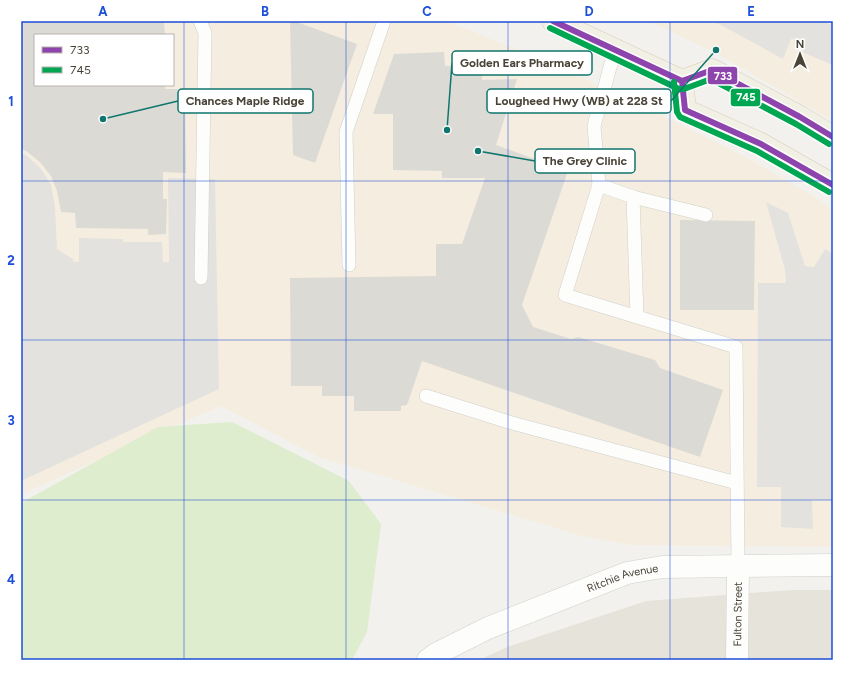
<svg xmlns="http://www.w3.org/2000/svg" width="854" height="681" font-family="Figtree,sans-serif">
	<rect width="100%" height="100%" fill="#f2f1ed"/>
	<path fill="#e6e3da" d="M792,590H833V660H479L507,647L646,601Z"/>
	<g fill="#f5eee0" fill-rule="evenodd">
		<path d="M21,21H446L549,62L660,114L753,161L808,193L833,210V547L632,545L582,536L319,457L221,406L21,494ZM35,35H173V85H35Z"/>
		<path d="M648,21H833V121L718,54Z"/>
	</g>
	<path fill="#deedcd" d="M232,422L349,481L381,524L367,632L352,660H21V503L158,427Z"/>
	<g fill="#e4e2de">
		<path d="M711,21H823L829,24L833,23V65L804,53L799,44L793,38L791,39L783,59L721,25Z"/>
		<path d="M21,153L26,155L41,169L51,185L55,207L57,249L73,259V262H79V238L123,239V242H162L163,262H169L168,178L215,179L219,389L21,481Z"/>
		<path d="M766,202L788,213L805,266L814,267L825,249L833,254V500H812L813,529L781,527V487H757L758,283H786L785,270Z"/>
	</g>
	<g fill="#dcdad5">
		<path d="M21,21H164L165,35H35V85H165V89H185L186,173L163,172V199H167L166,234L148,235V229L76,228L75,213L61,212L57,191L51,176L40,162L26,151L21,149Z"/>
		<path d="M290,21H294L357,44L315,163L293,155Z"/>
		<path d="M444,52L445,66L481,64L482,80L517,79L496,145L568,171L522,305L533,327L571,339L578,337L655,360L660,368L723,390L700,457L422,361L407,405L401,406V411H354V396H322V386H291L290,278L436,276V244H462L485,178H442V171L393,170V114H373L394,54Z"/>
		<path d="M680,220L755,221L754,310H680Z"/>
	</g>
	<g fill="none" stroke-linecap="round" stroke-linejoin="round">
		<g stroke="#d0cfca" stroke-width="14">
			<g id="service">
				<path d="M200,21L205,33L201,278"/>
				<path d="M615,49L594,126L599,185L565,295L736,347L738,567"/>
				<path d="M599,185L633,197L637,317"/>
				<path d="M633,197L706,215"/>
				<path d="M349,265L346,132L384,21"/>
				<path d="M426,396L512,423L737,483"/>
			</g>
		</g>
		<g stroke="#d0cfca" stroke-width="23">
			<g id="minor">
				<path id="s1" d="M428,660L436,654L488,628L627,573L662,567L833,565"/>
				<path id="s2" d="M737,660L738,567"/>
			</g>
		</g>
		<g stroke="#d5ceba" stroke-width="23">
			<g id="primary">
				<path d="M553,21L682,81L712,70L800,117L833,137"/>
				<path d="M682,81L685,110L761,144L833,185"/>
			</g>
		</g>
		<use href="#service" stroke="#fdfdfc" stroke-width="13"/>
		<use href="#minor" stroke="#fdfdfc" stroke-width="22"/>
		<use href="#primary" stroke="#f2efe4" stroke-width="22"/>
		<g stroke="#fff" stroke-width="9">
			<g id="bus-1">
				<path d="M553,21L682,81L712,70L800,117L833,137"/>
				<path d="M682,81L685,110L761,144L833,185"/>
			</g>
		</g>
		<g stroke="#fff" stroke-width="9">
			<g id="bus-2">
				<path d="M550,28L679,89H684L711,79L796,124L829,144"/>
				<path d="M674,82L677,112L680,117L757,151L829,192"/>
			</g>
		</g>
		<use href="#bus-1" stroke="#8e44ad" stroke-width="6"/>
		<use href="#bus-2" stroke="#00a651" stroke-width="6"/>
	</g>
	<path fill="none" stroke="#1d4ed8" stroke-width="1" stroke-opacity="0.55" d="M184,21V660M346,21V660M508,21V660M670,21V660M21,181H833M21,340H833M21,500H833"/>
	<g text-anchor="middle" stroke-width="4" stroke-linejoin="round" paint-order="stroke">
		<g font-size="11" fill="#4a4438" stroke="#fff">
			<text dy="4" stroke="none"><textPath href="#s1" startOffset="212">Ritchie Avenue</textPath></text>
			<text dy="4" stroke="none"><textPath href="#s2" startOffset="46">Fulton Street</textPath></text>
		</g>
	</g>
	<path fill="none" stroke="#0f766e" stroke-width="1.5" d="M447 130L452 63M103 119L178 101M716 50L671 101M478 151L535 161"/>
	<g fill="#0f766e" stroke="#fff" stroke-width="1.5">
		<circle cx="447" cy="130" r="4"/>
		<circle cx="103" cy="119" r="4"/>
		<circle cx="716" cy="50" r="4"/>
		<circle cx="478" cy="151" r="4"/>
	</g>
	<g fill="#fff" stroke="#0f766e" stroke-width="1.5">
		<rect x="452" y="51" width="140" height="24" rx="4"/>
		<rect x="178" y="89" width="135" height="24" rx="4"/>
		<rect x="487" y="89" width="184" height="24" rx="4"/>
		<rect x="535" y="149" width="100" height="24" rx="4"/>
	</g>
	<g font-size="12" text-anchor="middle" font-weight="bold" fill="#4a4438">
		<text x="522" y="67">Golden Ears Pharmacy</text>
		<text x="245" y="105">Chances Maple Ridge</text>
		<text x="579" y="105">Lougheed Hwy (WB) at 228 St</text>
		<text x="585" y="165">The Grey Clinic</text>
	</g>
	<g stroke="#fff" stroke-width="1.5">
		<rect x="707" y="66" width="31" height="19" rx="4" fill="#8e44ad"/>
		<rect x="730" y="88" width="31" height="19" rx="4" fill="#00a651"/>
	</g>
	<g font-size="11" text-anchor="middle" font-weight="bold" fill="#fff">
		<text x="723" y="80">733</text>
		<text x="746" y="101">745</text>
	</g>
	<rect width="854" height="681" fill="none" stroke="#ffffff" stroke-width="44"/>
	<rect x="34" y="34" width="140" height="52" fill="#ffffff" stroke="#b7b4af"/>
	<rect x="42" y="47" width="20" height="6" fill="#8e44ad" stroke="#b7b4af"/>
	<text x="70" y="54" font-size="12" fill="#4a4438">733</text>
	<rect x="42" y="67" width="20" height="6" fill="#00a651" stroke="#b7b4af"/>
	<text x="70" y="74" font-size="12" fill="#4a4438">745</text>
	<g transform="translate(800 54)" stroke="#ffffff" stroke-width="3" paint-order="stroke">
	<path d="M0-3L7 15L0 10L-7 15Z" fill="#4a4438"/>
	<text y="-6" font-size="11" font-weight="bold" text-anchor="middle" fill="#4a4438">N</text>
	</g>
	<rect x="22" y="22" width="810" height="637" fill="none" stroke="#1d4ed8" stroke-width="1.5"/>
	<g font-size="13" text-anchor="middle" font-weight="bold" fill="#1d4ed8">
		<text x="103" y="16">A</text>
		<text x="265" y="16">B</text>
		<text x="427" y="16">C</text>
		<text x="589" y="16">D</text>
		<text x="751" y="16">E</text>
		<text x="11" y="106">1</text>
		<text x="11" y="265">2</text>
		<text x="11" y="425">3</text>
		<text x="11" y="584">4</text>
	</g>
</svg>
